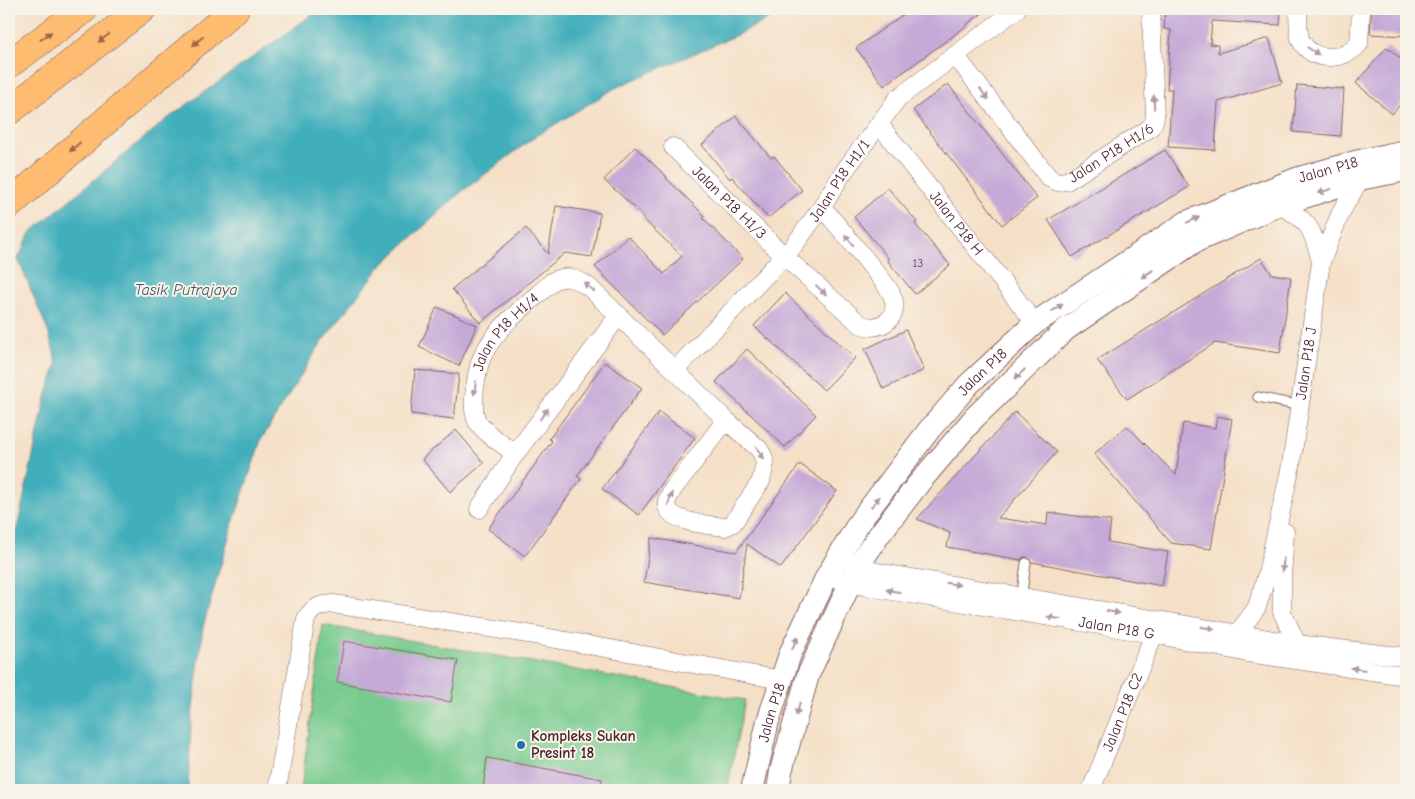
<svg xmlns="http://www.w3.org/2000/svg" width="1415" height="799" font-family="'Comic Neue',sans-serif">
	<rect width="100%" height="100%" fill="#f7f3e8"/>
	<filter id="ink" filterUnits="userSpaceOnUse"><feTurbulence type="fractalNoise" baseFrequency=".02" numOctaves="2"/><feDisplacementMap in="SourceGraphic" scale="10" xChannelSelector="R" yChannelSelector="G"/><feConvolveMatrix kernelMatrix="1 2 1 2 8 2 1 2 1" color-interpolation-filters="sRGB"/></filter>
	<filter id="wash" filterUnits="userSpaceOnUse"><feTurbulence type="fractalNoise" baseFrequency=".0096" numOctaves="4" result="noise"/><feDisplacementMap in="SourceGraphic" scale="20" xChannelSelector="R" yChannelSelector="G"/><feGaussianBlur stdDeviation="1.12" result="paint"/><feColorMatrix in="noise" values="0 0 0 0 0 0 0 0 0 0 0 0 0 0 0 0 0 1.4 0 .05"/><feComposite in="paint" operator="in"/></filter>
	<g filter="url(#wash)">
		<rect width="100%" height="100%" fill="#f5e0c7"/>
		<path fill="#77cb8e" stroke="#60755c" d="M323,625L745,700L727,790H301Z"/>
		<path fill="#3faebb" stroke="#446673" d="M320,9H789L739,34L615,88L536,136L460,193L381,266L321,343L261,440L232,526L203,627L191,724L188,790H9V572L12,551L46,397L57,364L48,331L18,259L30,233L167,119Z"/>
		<g id="blocks">
			<g fill="#c5aad7">
				<path d="M911,9H988L967,24L968,25L884,86L856,48Z"/>
				<path d="M1165,9H1281L1280,25L1212,21L1210,44L1218,45V53L1269,38L1282,83L1218,102L1215,150L1168,147L1172,89H1167L1171,30L1164,29Z"/>
				<path d="M1372,9H1406V36L1370,34Z"/>
				<path d="M1387,47L1406,63V98L1392,114L1356,83Z"/>
				<path d="M948,84L1037,198L1002,225L913,110Z"/>
				<path d="M1297,85L1344,89L1341,136L1293,132Z"/>
				<path d="M736,116L771,158L774,156L802,190L768,218L732,177L730,179L702,145Z"/>
				<path d="M635,147L667,177L666,178L705,216L703,218L743,259L662,335L595,267L628,236L664,274L682,256L642,218L644,216L604,180Z"/>
				<path d="M1165,150L1189,187L1072,257L1048,220Z"/>
				<path d="M888,188L917,222L915,224L950,265L915,294L887,260L889,259L854,217Z"/>
				<path d="M556,206L600,213L592,257L565,253L480,323L452,289L526,228L548,254Z"/>
				<path d="M1261,258L1272,274L1291,277L1280,353L1215,343L1127,399L1097,360Z"/>
				<path d="M785,293L855,358L824,390L754,326Z"/>
				<path d="M437,307L477,325L459,366L419,347Z"/>
				<path d="M906,330L924,370L883,389L865,349Z"/>
				<path d="M747,349L816,415L785,447L716,382Z"/>
				<path d="M605,362L642,388L577,476L581,479L525,556L488,529L552,441L549,439Z"/>
				<path d="M415,370L459,374L454,419L411,414Z"/>
				<path d="M659,412L695,438L639,515L602,489Z"/>
				<path d="M1015,412L1057,452L998,518L1047,525L1048,512L1111,521L1108,542L1168,552L1162,586L1032,562L1027,557H1023L1021,560L947,547L950,533L917,519Z"/>
				<path d="M1217,416L1232,419L1211,549L1171,543L1094,454L1127,426L1176,475L1183,423L1215,428Z"/>
				<path d="M456,430L484,463L450,492L422,459Z"/>
				<path d="M800,464L837,491L781,568L747,544L739,598L644,582L651,538L736,552Z"/>
				<path d="M344,641L458,660L451,702L337,682Z"/>
				<path d="M487,758L602,779L600,790H483Z"/>
			</g>
		</g>
	</g>
	<g filter="url(#ink)">
		<use href="#blocks" fill-opacity="0" stroke="#866362" stroke-width="1"/>
		<g fill="none" stroke-linecap="round" stroke-linejoin="round">
			<g stroke="#866362" stroke-width="11">
				<g id="service">
					<path d="M1258,397L1301,406"/>
					<path d="M1021,600L1026,563"/>
				</g>
			</g>
			<g stroke="#866362" stroke-width="19">
				<g id="minor">
					<path d="M1298,9C1299,18 1297,33 1301,41C1313,63 1344,61 1359,44L1361,9"/>
					<path id="s1" d="M955,55L1049,178L1058,182L1067,181L1150,128L1153,124L1155,117L1151,9"/>
					<path id="s2" d="M879,124L1035,323"/>
					<path id="s3" d="M673,147L785,257L860,324C879,333 902,318 892,295C886,283 875,272 867,261C852,243 837,225 822,207"/>
					<path d="M1279,205C1311,221 1312,229 1321,262"/>
					<path id="s4" d="M676,369L792,248L822,207L840,177L898,98L1017,9"/>
					<path id="s5" d="M515,454C503,444 485,434 477,421C472,411 474,397 475,387C477,376 478,363 484,353C499,324 529,303 553,281C567,274 577,279 589,287L726,420L759,449L763,456L765,463L761,481L733,523L725,527C711,525 672,523 667,507C665,501 670,495 673,489L726,420"/>
					<path d="M479,509L515,454L619,315"/>
					<path d="M1285,532L1282,577V612L1297,644"/>
					<path d="M847,563L877,572L1297,644L1406,657"/>
					<path id="s6" d="M840,580L868,587L1154,634L1248,653L1406,676"/>
					<path id="s7" d="M1238,633L1257,607L1267,574L1291,465L1321,262L1341,212L1360,179"/>
					<path d="M277,790L306,619C312,607 320,605 333,604L528,634L782,680"/>
					<path id="s8" d="M1091,790L1154,634"/>
				</g>
			</g>
			<g stroke="#866362" stroke-width="24">
				<g id="tertiary">
					<path id="s9" d="M752,790L768,721L790,654L827,576L860,521L929,430L969,384L1035,323L1187,222L1299,178L1355,162L1406,151"/>
					<path d="M778,790L781,771L808,675L858,566L879,535L919,483L975,417L1065,330L1194,242L1279,205L1360,179L1406,170"/>
				</g>
			</g>
			<g stroke="#866362" stroke-width="29">
				<g id="primary">
					<path d="M9,64L84,9"/>
					<path d="M9,111L142,9"/>
					<path d="M9,205L235,9"/>
				</g>
			</g>
			<use href="#service" stroke="#fff" stroke-width="9"/>
			<use href="#minor" stroke="#fff" stroke-width="18"/>
			<use href="#tertiary" stroke="#fff" stroke-width="22"/>
			<use href="#primary" stroke="#febc70" stroke-width="28"/>
		</g>
		<defs><path id="oneway-solid" d="M-6-.8H1V-3.2L6.5 0L1 3.2V.8H-6Z" transform="scale(1.25)"/></defs>
		<g fill="#9b664a">
			<use href="#oneway-solid" transform="translate(46 36) rotate(-36)"/>
			<use href="#oneway-solid" transform="translate(104 38) rotate(143)"/>
			<use href="#oneway-solid" transform="translate(198 41) rotate(139)"/>
			<use href="#oneway-solid" transform="translate(75 147) rotate(139)"/>
		</g>
		<g fill="#ae9aa0">
			<use href="#oneway-solid" transform="translate(1313 51) rotate(32)"/>
			<use href="#oneway-solid" transform="translate(984 94) rotate(53)"/>
			<use href="#oneway-solid" transform="translate(1154 102) rotate(-92)"/>
			<use href="#oneway-solid" transform="translate(1325 191) rotate(162)"/>
			<use href="#oneway-solid" transform="translate(1193 220) rotate(-23)"/>
			<use href="#oneway-solid" transform="translate(849 240) rotate(-130)"/>
			<use href="#oneway-solid" transform="translate(1147 274) rotate(146)"/>
			<use href="#oneway-solid" transform="translate(589 287) rotate(-141)"/>
			<use href="#oneway-solid" transform="translate(821 290) rotate(42)"/>
			<use href="#oneway-solid" transform="translate(1057 308) rotate(-33)"/>
			<use href="#oneway-solid" transform="translate(1020 374) rotate(136)"/>
			<use href="#oneway-solid" transform="translate(475 388) rotate(98)"/>
			<use href="#oneway-solid" transform="translate(544 414) rotate(-53)"/>
			<use href="#oneway-solid" transform="translate(760 453) rotate(59)"/>
			<use href="#oneway-solid" transform="translate(670 499) rotate(-71)"/>
			<use href="#oneway-solid" transform="translate(875 502) rotate(-53)"/>
			<use href="#oneway-solid" transform="translate(1283 565) rotate(95)"/>
			<use href="#oneway-solid" transform="translate(953 584) rotate(9)"/>
			<use href="#oneway-solid" transform="translate(893 591) rotate(-170)"/>
			<use href="#oneway-solid" transform="translate(1113 612) rotate(10)"/>
			<use href="#oneway-solid" transform="translate(1054 618) rotate(-171)"/>
			<use href="#oneway-solid" transform="translate(1208 628) rotate(9)"/>
			<use href="#oneway-solid" transform="translate(795 643) rotate(-65)"/>
			<use href="#oneway-solid" transform="translate(1358 669) rotate(-172)"/>
			<use href="#oneway-solid" transform="translate(798 709) rotate(106)"/>
		</g>
	</g>
	<circle fill="#1f6fb2" stroke="#f7f3e8" stroke-width="2" cx="521" cy="745" r="5"/>
	<g text-anchor="middle" stroke-width="4" stroke-linejoin="round" paint-order="stroke">
		<g font-size="12" fill="#694256">
			<text x="918" y="267">13</text>
		</g>
		<g font-size="15" fill="#4a1f2b" stroke="#f7f3e8">
			<text dy="5" stroke="none"><textPath href="#s1" startOffset="226">Jalan P18 H1/6</textPath></text>
			<text dy="5" stroke="none"><textPath href="#s9" startOffset="890">Jalan P18</textPath></text>
			<text dy="5" stroke="none"><textPath href="#s4" startOffset="250">Jalan P18 H1/1</textPath></text>
			<text dy="5" stroke="none"><textPath href="#s3" startOffset="79">Jalan P18 H1/3</textPath></text>
			<text dy="5" stroke="none"><textPath href="#s2" startOffset="126">Jalan P18 H</textPath></text>
			<text dy="5" stroke="none"><textPath href="#s5" startOffset="150">Jalan P18 H1/4</textPath></text>
			<text dy="5" stroke="none"><textPath href="#s7" startOffset="281">Jalan P18 J</textPath></text>
			<text dy="5" stroke="none"><textPath href="#s9" startOffset="485">Jalan P18</textPath></text>
			<text dy="5" stroke="none"><textPath href="#s6" startOffset="281">Jalan P18 G</textPath></text>
			<text dy="5" stroke="none"><textPath href="#s8" startOffset="84">Jalan P18 C2</textPath></text>
			<text dy="5" stroke="none"><textPath href="#s9" startOffset="80">Jalan P18</textPath></text>
		</g>
		<g font-size="15" font-weight="bold" fill="#4a1f2b" stroke="#f7f3e8" text-anchor="start">
			<text x="531" y="741">Kompleks Sukan<tspan x="531" dy="17">Presint 18</tspan></text>
		</g>
		<g font-size="16" font-style="italic" fill="#465865" stroke="#f7f3e8">
			<text x="186" y="295">Tasik Putrajaya</text>
		</g>
	</g>
	<rect width="1415" height="799" fill="none" stroke="#f7f3e8" stroke-width="30"/>
</svg>
